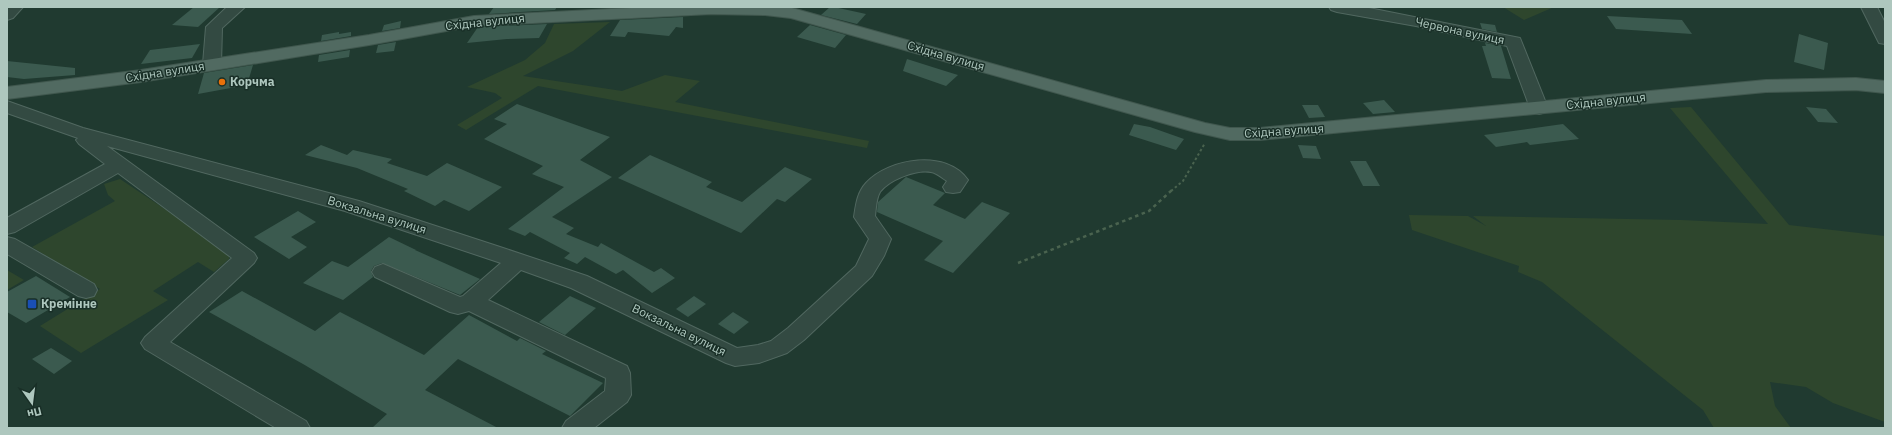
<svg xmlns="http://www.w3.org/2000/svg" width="1892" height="435" font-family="'IBM Plex Sans',sans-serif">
	<rect width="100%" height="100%" fill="#203a30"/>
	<g fill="#2e462d">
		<path d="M1503,7H1554L1524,20Z"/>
		<path d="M610,22L573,51L523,76L622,91L665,75L700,81L675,102L869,141L867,148L538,86L466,130L457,125L502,98L495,93L467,87L525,60L545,43L554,24Z"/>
		<path d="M1691,107L1789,225L1885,236V422L1833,403L1806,387L1770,382L1775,406L1791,428H1714L1703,410L1542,282L1518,272L1519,266L1412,230L1409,215L1468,216L1486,226L1473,216L1681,220L1768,224L1670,108Z"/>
		<path d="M120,179L229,252V259L214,272L198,262L153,291L168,300L81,353L40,326L100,289L32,247L115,201L108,195L104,184Z"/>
		<path d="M7,270L24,280L7,290Z"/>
	</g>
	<g fill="#3b5a4f">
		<path d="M194,7H220L198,27L172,25Z"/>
		<path d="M494,7H557L555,10L489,14Z"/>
		<path d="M830,7H834L866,14L857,24L821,15Z"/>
		<path d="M1607,16L1682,20L1692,34L1616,29Z"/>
		<path d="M683,17V28L676,27L669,36L628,32L625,37L610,36L620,20Z"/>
		<path d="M401,21L400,28L382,31L384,25Z"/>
		<path d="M1480,23L1495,25L1497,32L1482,29Z"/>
		<path d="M547,24L539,38L507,39L467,43L478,27Z"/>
		<path d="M810,25L846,35L835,48L797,37Z"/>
		<path d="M339,32V34L351,32V36L321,41L322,35Z"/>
		<path d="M1799,34L1828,43L1824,70L1794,62Z"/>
		<path d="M396,42L394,51L376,53L378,45Z"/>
		<path d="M1485,43L1501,46L1511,79L1492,78L1482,46H1486Z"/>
		<path d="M200,44L192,58L141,64L150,50Z"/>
		<path d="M350,50L349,57L318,62L319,55Z"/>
		<path d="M907,59L945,71L958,75L946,86L903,71Z"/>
		<path d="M7,61L75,68V75L24,79L7,77Z"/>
		<path d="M253,65L247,85L198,94L204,73Z"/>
		<path d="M1384,100L1395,112L1373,114L1363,103Z"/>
		<path d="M517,104L610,137L580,160L612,177L552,217L574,228L566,234L598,247L601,243L654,272L661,268L675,278L652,293L623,270L616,274L585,257L577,264L564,258L570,253L530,232L525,236L508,229L564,187L532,174L543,166L484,139L507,124L494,119Z"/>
		<path d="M1302,105H1318L1325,117L1309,118Z"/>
		<path d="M1806,107L1826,109L1838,123L1818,122Z"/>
		<path d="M1134,124L1150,127L1184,139L1176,150L1129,135Z"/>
		<path d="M1563,124L1579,139L1530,145L1527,142L1496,147L1484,135Z"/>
		<path d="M321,145L347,155L353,150L392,159L387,163L427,176L447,163L502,187L469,211L444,200L435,206L404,191L408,189L357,168L305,155Z"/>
		<path d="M1298,145L1316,146L1321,159L1303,158Z"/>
		<path d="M650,155L712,182L706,187L742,202L785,167L812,179L785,202L777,199L741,233L618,178Z"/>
		<path d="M1350,161H1366L1380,186H1363Z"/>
		<path d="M906,177L945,193L933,205L965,219L982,202L1010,213L953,273L924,260L943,241L877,212L878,202Z"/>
		<path d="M298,211L316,222L291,237L307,247L289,259L254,237Z"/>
		<path d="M389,237L416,250H415L480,279L460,295L382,263L374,266L371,271L373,277L343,300L303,283L332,261L348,267Z"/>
		<path d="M36,276L70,297L26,323L7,312V292Z"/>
		<path d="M242,291L315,331L340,312L424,355L469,315L517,341L520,338L546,351L542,354L603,383L570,416L458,359L425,390L498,428H372L387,414L303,364L209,312Z"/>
		<path d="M570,296L596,308L565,335L539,322Z"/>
		<path d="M694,296L706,304L688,317L676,309Z"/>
		<path d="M733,312L749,322L734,334L718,324Z"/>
		<path d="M51,348L72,361L54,374L32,359Z"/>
	</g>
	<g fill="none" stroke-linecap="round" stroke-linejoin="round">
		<g stroke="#516860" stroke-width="2">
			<g id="minor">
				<path d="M7,7H23L13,18L7,20Z"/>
				<path d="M227,7H245L222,28L221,64L218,68L212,69L206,68L203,64L206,27Z"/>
				<path d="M1329,7H1364L1520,38L1548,108L1546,112L1539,114L1532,112L1530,108L1507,46L1416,26L1337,12L1331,10Z"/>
				<path d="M1861,7H1877L1885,23V44L1879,43Z"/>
				<path d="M7,101L83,128L359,201L500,247L587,276L737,348L758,345L771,341L788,328L856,266L869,239L854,217C856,204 857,193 866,183C889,158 947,149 968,180L960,192L953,193L946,192L943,187L947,181C942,178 937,173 931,172C916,169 889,180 880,192C876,199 876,209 875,216L891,239L884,256L872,276L804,340L787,353L759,363L735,366L726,363L571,288L521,270L488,300L627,366L630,373L631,395L627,402L594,428H562L566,421L605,391L606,378L469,311L458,314L450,312L375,277L372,272L375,267L383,264L460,297L463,296L501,263L345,211L107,146L254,253L257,258L254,263L170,342L306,421L310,428H276L145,349L141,343L145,337L232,258L118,173L15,232L7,234V218L105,164L79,144L76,140L78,138L7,113Z"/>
				<path d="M7,237L15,239L94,284L97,290L94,296L86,298L78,296L7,254Z"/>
			</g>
		</g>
		<g stroke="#40574e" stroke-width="2">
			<path id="major" d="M650,7L792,8L1205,123L1230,128H1260L1766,80L1856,78L1885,81V93L1856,90L1766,92L1260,140H1230L1195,132L791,18L765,15L711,14L474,26L369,45L141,82L7,99V87L141,70L369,35L474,16Z"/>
		</g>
		<path stroke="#4a634f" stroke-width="2" stroke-dasharray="2.5 2.5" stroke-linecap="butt" d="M1171,191L1183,181L1205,143"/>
		<path stroke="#4a634f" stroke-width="2.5" stroke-dasharray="3.5 3.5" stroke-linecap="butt" d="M1018,263L1149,211L1172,190"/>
		<use href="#minor" fill="#334a42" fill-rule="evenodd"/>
		<use href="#major" fill="#516a61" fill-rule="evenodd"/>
	</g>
	<circle fill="#e8710a" stroke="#192f27" stroke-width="1.5" cx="222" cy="82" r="4"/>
	<rect fill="#1a4fb4" stroke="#192f27" stroke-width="1.5" x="27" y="299" width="10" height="10" rx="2"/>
	<g text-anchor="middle" stroke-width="3" stroke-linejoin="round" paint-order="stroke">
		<g font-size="12" fill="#aec7be" stroke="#192f27">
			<text transform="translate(485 22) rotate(-6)" y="4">Східна вулиця</text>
			<text transform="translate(1460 31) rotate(12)" y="4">Червона вулиця</text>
			<text transform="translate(946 56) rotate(16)" y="4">Східна вулиця</text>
			<text transform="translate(165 72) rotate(-9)" y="4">Східна вулиця</text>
			<text transform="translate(1606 101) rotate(-6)" y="4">Східна вулиця</text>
			<text transform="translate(1284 131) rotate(-4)" y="4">Східна вулиця</text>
			<text transform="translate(377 215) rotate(17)" y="4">Вокзальна вулиця</text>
			<text transform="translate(679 330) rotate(26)" y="4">Вокзальна вулиця</text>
		</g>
		<g font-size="12" font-weight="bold" fill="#aec7be" stroke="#192f27" text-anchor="start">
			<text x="230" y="86">Корчма</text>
			<text x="41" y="308">Кремінне</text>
		</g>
	</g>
	<rect width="1892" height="435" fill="none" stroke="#aec7be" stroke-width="16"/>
	<g transform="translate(32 403) rotate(166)" stroke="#192f27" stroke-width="3" paint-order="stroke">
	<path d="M0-3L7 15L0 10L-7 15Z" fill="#aec7be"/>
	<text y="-6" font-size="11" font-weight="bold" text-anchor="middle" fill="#aec7be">Пн</text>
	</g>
</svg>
